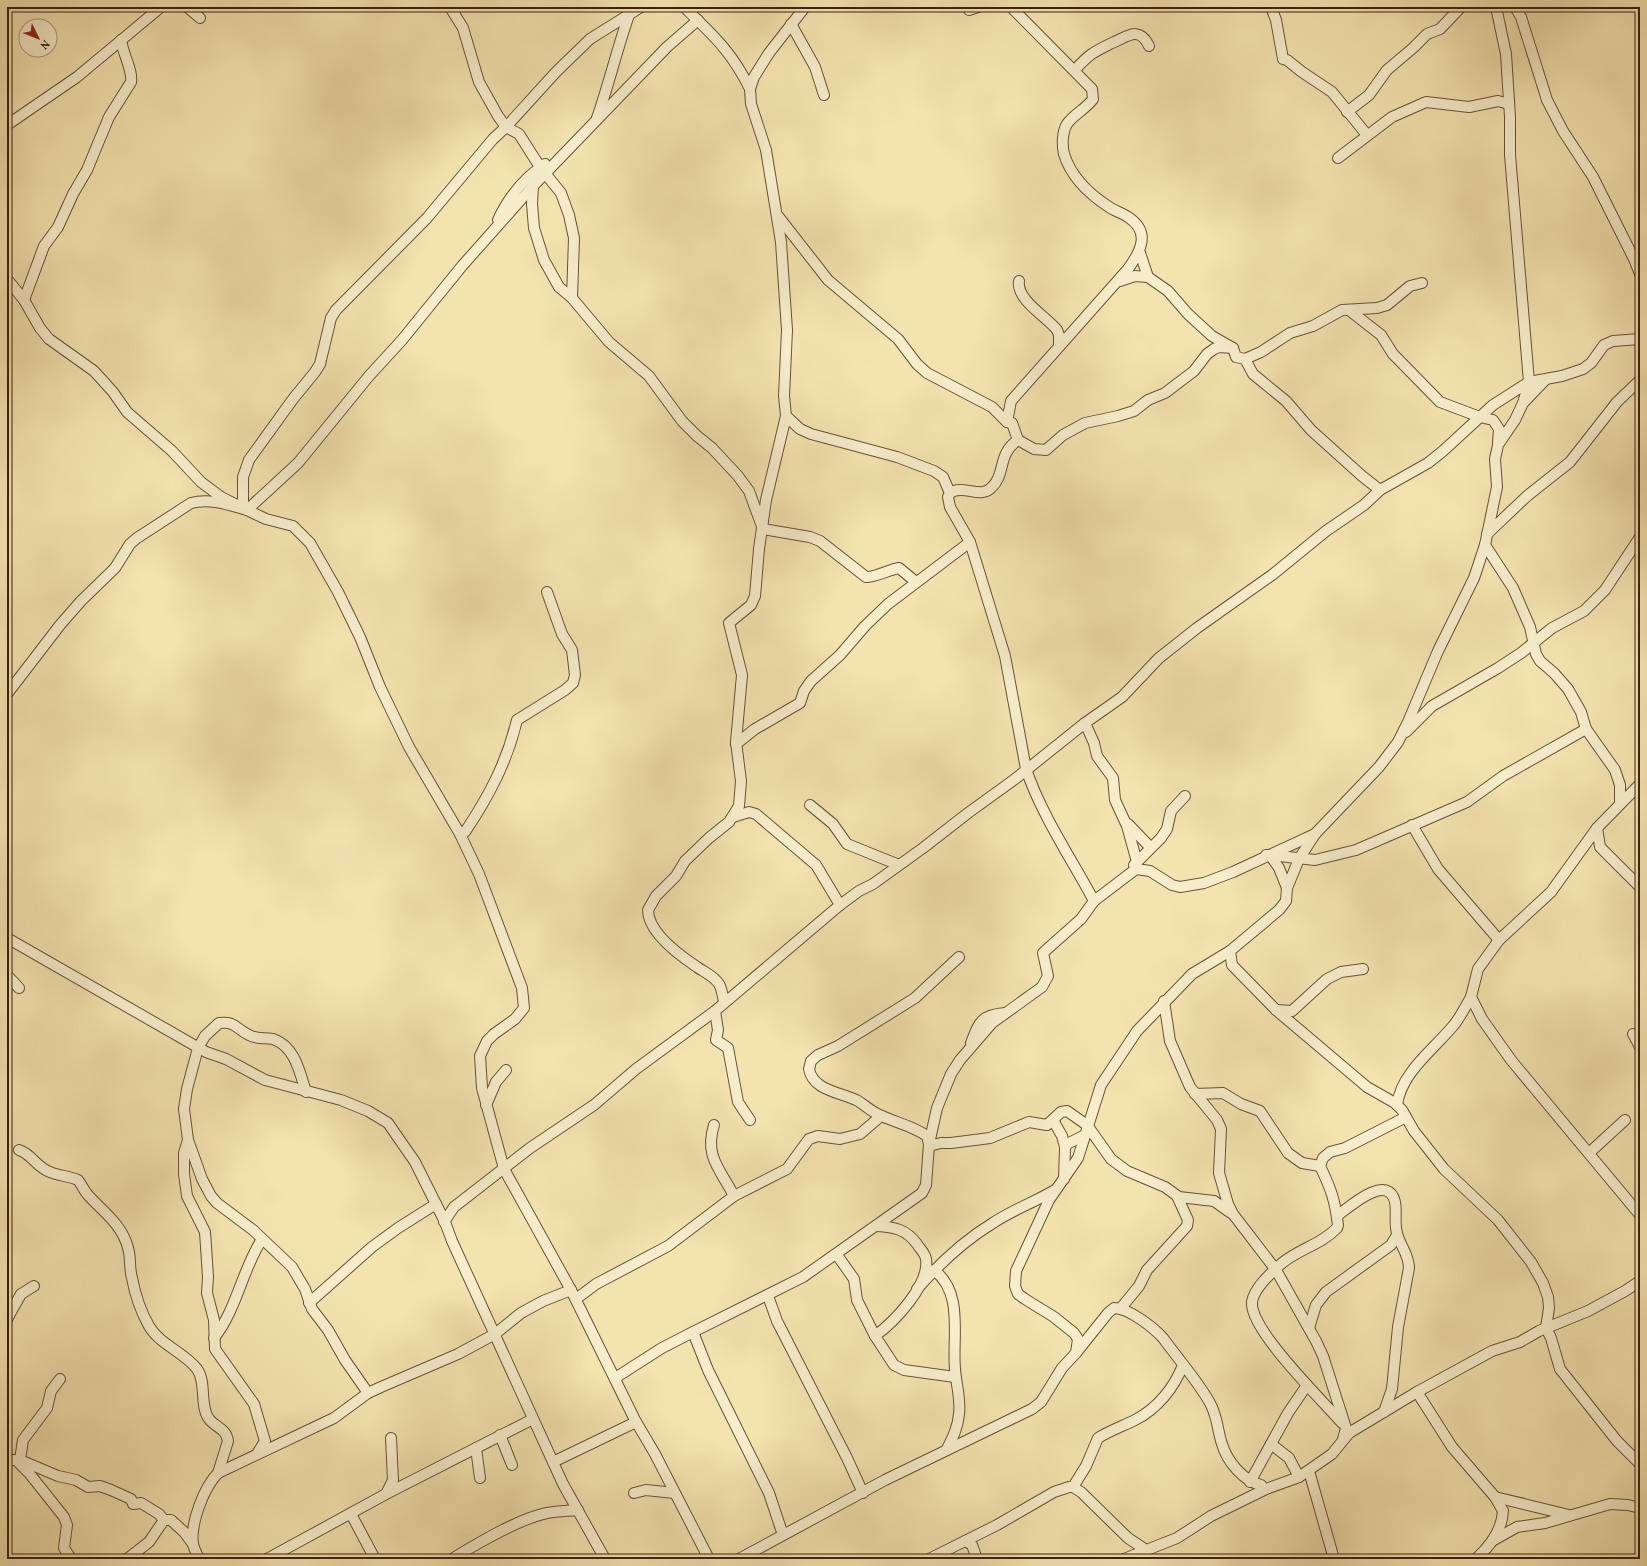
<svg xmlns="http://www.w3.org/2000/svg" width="1647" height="1566" font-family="Vollkorn,serif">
	<rect width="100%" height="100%" fill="#f3e3af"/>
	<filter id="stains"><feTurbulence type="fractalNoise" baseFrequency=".005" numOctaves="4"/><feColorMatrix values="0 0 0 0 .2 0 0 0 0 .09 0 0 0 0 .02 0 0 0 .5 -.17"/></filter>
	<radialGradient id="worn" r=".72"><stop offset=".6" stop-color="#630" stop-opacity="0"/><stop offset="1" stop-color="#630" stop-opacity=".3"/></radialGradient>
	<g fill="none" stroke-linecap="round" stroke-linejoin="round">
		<g stroke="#685138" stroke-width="12">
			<g id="street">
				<path d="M187,7L200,18"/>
				<path d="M450,7L463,28L479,82L498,116L506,127L519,134L540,167L561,193L569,215L574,238L572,298"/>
				<path d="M684,7C713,35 732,52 750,89"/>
				<path d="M1271,7L1276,20L1283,59L1287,60L1302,72L1332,92L1367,135"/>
				<path d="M1515,7L1521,17L1547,100L1563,131L1593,177L1634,259L1640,274"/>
				<path d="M969,10L978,7"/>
				<path d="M791,24L815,67L824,95"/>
				<path d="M1075,70C1089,54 1094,52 1112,43C1127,37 1139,25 1149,46"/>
				<path d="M1347,112L1369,95L1387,70L1413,48L1427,34L1440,29L1461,7"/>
				<path d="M597,118C609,84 617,49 629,15"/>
				<path d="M7,125L77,77L161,7"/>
				<path d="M1338,158L1392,117L1426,102L1469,107L1498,101L1509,104"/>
				<path d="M533,186L532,204L534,228L544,260L559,287L572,298L609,342L649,376L682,421L697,436L712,448L738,476L749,491L763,529L810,537L820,541L866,577C873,578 891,569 899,568L916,582"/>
				<path d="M778,216L828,280L898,339L917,364L927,373L992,407L1007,422L1012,423L1018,440"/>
				<path d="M498,220C509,196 523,179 545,164"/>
				<path d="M1140,253L1148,277L1168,291L1188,314L1212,336L1233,348L1236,357L1245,359L1253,374L1286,401L1311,430L1362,476L1380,490"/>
				<path d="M7,279L24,300L40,328L49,339L94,371L113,392L127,412L172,451L201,482L221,497L249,511L266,519L293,526L310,543L338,592L360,637L380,687L409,747L460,834L479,874L522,988L524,1008L515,1019L494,1034L487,1041L480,1056L482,1088L504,1169L571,1290L635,1420L655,1454L709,1559"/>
				<path d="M1019,281C1016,300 1047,317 1057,330L1059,335V346"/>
				<path d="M1120,281L1135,276L1148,277"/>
				<path d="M24,300L44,246L58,227L73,194L87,170L109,117L131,82C133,71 123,54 121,40"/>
				<path d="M1349,310L1381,335L1393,354L1440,402L1480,417L1493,420L1499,429L1498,443"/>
				<path d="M1245,359L1261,352L1290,333L1313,326L1342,310L1377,308L1387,305L1410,286L1422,283"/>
				<path d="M1524,402L1545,380"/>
				<path d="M786,416L800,429L811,434L897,457L934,471L943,477L950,493"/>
				<path d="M1007,422L1011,401L1128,269C1141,251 1151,232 1128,217C1122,213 1115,211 1109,207C1089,194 1071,177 1064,154C1062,146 1062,132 1067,124C1074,114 1086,109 1093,99L1092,89L1011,7"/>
				<path d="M1018,440C997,454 1006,475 991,488C980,499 963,484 950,493L948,497L950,507L970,542L1005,656L1026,769C1042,816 1071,858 1094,901"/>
				<path d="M1018,440L1034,449L1046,450L1063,435L1085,423L1118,416L1134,411L1148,400L1165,393L1194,371L1207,354L1214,349L1219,347L1233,348"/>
				<path d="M243,508V477L249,460L293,399L315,372L320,364L331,318L336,310L427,218L493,139L506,127L556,72L590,39L641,7"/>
				<path d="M1487,534L1527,496L1570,462L1617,402L1640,380"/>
				<path d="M1485,545L1513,588L1530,627L1536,654L1540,661L1554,673L1568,689L1581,712L1586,729L1615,770L1620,785V803"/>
				<path d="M7,694L60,625L81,601L115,568L130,544L137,538L191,503C210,498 229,505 247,510L298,463L369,376L402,340L462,266L533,186L667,47L698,20"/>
				<path d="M1085,723L1094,743L1097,756L1113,778L1115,800L1127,826L1137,862"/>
				<path d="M1406,732L1432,706L1498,668L1521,653L1552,628L1584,611L1605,590L1640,537"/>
				<path d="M736,744L755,729L800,703L804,691L811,681L840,655L865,626L888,604L970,542"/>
				<path d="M1640,784L1597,828L1551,892L1499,940L1478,969L1471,997L1482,1019L1511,1060L1640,1215"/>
				<path d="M810,805L833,824L847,844L899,865"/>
				<path d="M733,817L749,812L756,814L816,865L840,905"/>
				<path d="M1128,824L1150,847"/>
				<path d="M1412,825L1438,869L1499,940"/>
				<path d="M1597,828L1600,847L1640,887"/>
				<path d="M460,834L465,832C489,796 507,762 517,720L565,690L573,683L575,675L572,650L562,634L547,592"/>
				<path d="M1266,855H1270L1279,868L1287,888"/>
				<path d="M1270,855L1315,860L1356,850L1467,802L1503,776L1586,729"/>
				<path d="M1134,865L1161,838L1167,829L1171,811L1185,796"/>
				<path d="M7,938L206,1052L226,1059L265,1080L341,1100L368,1111L388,1123L415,1162L445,1222L452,1241L563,1484L605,1559"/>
				<path d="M1230,951L1232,965L1276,1010L1367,1087L1395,1103L1402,1110L1414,1131L1444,1169L1498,1220L1531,1262L1543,1283L1548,1297L1549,1308L1546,1328L1551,1338L1560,1369L1617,1441L1640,1464"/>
				<path d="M7,975L19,988"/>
				<path d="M1164,1001L1170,1041L1190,1087L1217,1120L1221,1129L1219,1173L1228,1204L1233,1214L1276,1270L1316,1341L1323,1356L1346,1428L1343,1439"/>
				<path d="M724,1002C723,997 722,989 719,984C714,976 704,972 697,967C679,955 648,932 648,910L656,896L676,876L685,861L709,838L729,822L739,806L741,781L736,742L742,675L729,623L751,605L755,596L759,549L766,500L786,416L784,396L787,330L781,242L766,150L751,104L750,89L754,77L769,53L805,7"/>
				<path d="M1276,1010L1292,1011L1327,979L1341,972L1363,969"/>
				<path d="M715,1011L718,1030L716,1040L728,1048L738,1102L750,1120"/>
				<path d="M1633,1034L1640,1047"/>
				<path d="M971,1043C979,1022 981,1015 1005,1013"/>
				<path d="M306,1092C300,1073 295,1046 273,1039C265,1037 257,1040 249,1035C236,1029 236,1021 219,1023L205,1036L198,1048L187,1089L184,1109L188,1140L202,1179L211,1196L217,1203L253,1230L292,1267L305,1289L312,1309L328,1330L345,1360L368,1393"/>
				<path d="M1195,1094L1223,1093L1241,1104L1260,1111L1288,1153L1302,1163L1320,1166"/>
				<path d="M486,1105L496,1082L506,1070"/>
				<path d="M1397,1105C1401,1073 1433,1050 1453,1026C1460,1018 1465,1007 1471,997"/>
				<path d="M1053,1120L1062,1136L1065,1147"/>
				<path d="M714,1125C704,1157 721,1170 734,1196"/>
				<path d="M188,1140L184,1153V1174L187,1196L205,1232L208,1277L207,1293L214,1320L215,1349L254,1404L265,1441L257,1454"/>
				<path d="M929,1144L927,1136C913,1126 897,1123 882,1116C873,1113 866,1106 858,1101C841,1092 813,1091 809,1069L811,1061L818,1055L838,1046L915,998L959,957"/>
				<path d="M929,1146L941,1143H951L990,1138L1029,1122L1047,1125L1061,1112L1067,1111L1087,1125L1111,1159L1127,1171L1165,1187L1179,1197L1214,1201L1231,1213"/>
				<path d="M19,1150C32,1154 37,1168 50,1172C59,1176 69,1176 78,1180C82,1185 84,1191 88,1195C103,1212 122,1224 128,1248C131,1257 129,1268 132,1278C135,1294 141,1312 149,1326C160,1345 184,1352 197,1369C207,1383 199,1405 209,1419C216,1428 226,1428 228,1441L218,1473"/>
				<path d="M1589,1153L1625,1120"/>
				<path d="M1064,1179L1065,1148L1067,1144L1085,1135"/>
				<path d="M1337,1216C1349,1207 1388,1172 1395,1202C1397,1212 1394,1223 1397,1233C1400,1246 1409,1254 1409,1268L1398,1327L1392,1389L1384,1412"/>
				<path d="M444,1222L454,1207L530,1148L594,1105L636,1069L715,1011L840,905L859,891L873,884L923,848L968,813L1015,779L1085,723L1122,697L1159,658L1197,628L1272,575L1326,531L1364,505L1380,490L1428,463L1443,451L1493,405L1529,382L1562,376L1583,369L1591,363L1604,345L1613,341L1640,339"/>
				<path d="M837,1255L854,1279L857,1300L875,1336L894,1365L904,1370L955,1377"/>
				<path d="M934,1270C964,1293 952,1336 955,1369C956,1384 961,1399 959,1414C958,1427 953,1437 947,1449"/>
				<path d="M917,1289C940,1263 963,1241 993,1223C1012,1210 1035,1202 1055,1190"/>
				<path d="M768,1296L777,1321L847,1458L863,1493"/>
				<path d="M576,1299L596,1284L668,1246L734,1196L787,1169L809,1139L818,1136L840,1139L860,1134L881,1116"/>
				<path d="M309,1303L372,1247L398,1228L436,1204"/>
				<path d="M1121,1308L1139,1286L1147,1270L1187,1226L1188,1220L1177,1196"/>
				<path d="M7,1319L21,1294L34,1286"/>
				<path d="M1309,1328L1316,1305L1326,1292L1391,1245L1397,1235"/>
				<path d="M693,1332L708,1370L769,1493L783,1535"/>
				<path d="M875,1336C894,1322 930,1285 926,1259C925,1253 920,1249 917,1244C906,1229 894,1227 877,1226"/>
				<path d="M214,1338C237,1309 242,1270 262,1239"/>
				<path d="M1076,1353L1078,1339L1074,1333L1054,1317L1025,1299L1018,1294L1015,1286L1016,1271L1049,1200L1078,1158L1101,1085L1137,1031L1192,974L1230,951L1279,910L1286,901L1287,888L1299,859L1315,834"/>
				<path d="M615,1378L662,1348L693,1332L803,1277L922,1193L926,1185L929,1144L937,1108L951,1074L960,1060L992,1023L1042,987L1048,976L1043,953L1045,951L1081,919L1094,901L1136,869L1150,871L1172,885L1180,887L1204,883L1233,872L1315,834L1379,767L1398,742L1408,722L1438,651L1474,578L1485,545L1497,487L1495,459L1498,445L1515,420L1523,403L1529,382L1510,155V117L1506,54L1496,7"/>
				<path d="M1417,1392L1452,1447L1495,1497L1503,1511C1502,1531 1490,1546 1476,1559"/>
				<path d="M1342,1423C1323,1401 1249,1329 1252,1302C1254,1288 1271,1273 1281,1264C1298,1249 1321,1245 1337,1228L1338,1225C1335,1200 1331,1189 1320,1166L1323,1158L1330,1152L1345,1148L1406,1117"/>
				<path d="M500,1435L512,1465"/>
				<path d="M1271,1444L1289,1458L1299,1477"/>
				<path d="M476,1448L480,1478"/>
				<path d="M7,1460H20L58,1476L76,1480L88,1487L100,1486L111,1490L131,1499L133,1504L141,1503L159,1514L164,1520H171L184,1532L193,1544"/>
				<path d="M20,1460L23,1440L47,1408L51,1391L60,1379"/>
				<path d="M553,1462L636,1422"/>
				<path d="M19,1463L29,1473L64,1517L67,1525L64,1548L71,1559"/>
				<path d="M1309,1471L1334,1559"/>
				<path d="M1250,1482L1288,1413L1307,1385"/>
				<path d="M1073,1487L1086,1466L1098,1438C1109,1431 1123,1426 1135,1420C1157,1409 1174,1388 1183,1365"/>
				<path d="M634,1493L646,1490L674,1493"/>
				<path d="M386,1494L393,1480L391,1438"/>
				<path d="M1495,1497L1569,1515"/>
				<path d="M351,1514L375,1559"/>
				<path d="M1494,1540L1517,1527L1545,1523L1610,1504L1628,1505L1640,1508"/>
				<path d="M965,1541L972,1545L977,1559"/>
				<path d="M127,1559L149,1542L164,1520"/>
				<path d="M199,1559C197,1554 194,1549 193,1544C190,1524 204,1487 218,1473L334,1418L368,1393L381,1387L458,1354L495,1334L521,1313L543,1301L571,1290"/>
				<path d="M267,1559L386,1494L533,1419"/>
				<path d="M452,1559C478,1543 518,1519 547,1513C557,1511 568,1511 578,1510"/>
				<path d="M739,1559L885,1480L1032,1409L1041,1402L1062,1368L1076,1353L1108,1313L1114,1308C1129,1308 1154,1328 1163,1338C1179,1360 1197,1380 1210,1403C1218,1418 1217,1429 1222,1444C1227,1461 1243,1481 1261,1485V1491"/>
				<path d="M929,1559L997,1525L1054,1492L1069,1487H1073L1081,1492L1128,1538L1146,1550"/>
				<path d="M1124,1559L1177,1538L1211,1516L1266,1489L1299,1477L1332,1454L1349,1433L1417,1392L1492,1351L1520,1342L1539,1331L1588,1311L1625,1291L1640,1281"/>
				<path d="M1638,1559L1640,1558"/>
			</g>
		</g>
		<use href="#street" stroke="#f7edcb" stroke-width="10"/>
	</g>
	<rect width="1647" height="1566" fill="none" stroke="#f3e3af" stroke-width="24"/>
	<rect x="8" y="8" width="1631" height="1550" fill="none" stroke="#3a2011" stroke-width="2"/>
	<rect x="12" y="12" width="1623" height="1542" fill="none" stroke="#3a2011"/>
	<g transform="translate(38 38) rotate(133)"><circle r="19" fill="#f7edcb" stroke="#ab9b81"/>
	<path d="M0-3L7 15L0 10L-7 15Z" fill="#8f2418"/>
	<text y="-6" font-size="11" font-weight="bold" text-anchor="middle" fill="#3a2011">N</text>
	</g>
	<rect width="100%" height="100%" filter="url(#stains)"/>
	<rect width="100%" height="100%" fill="url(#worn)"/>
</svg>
